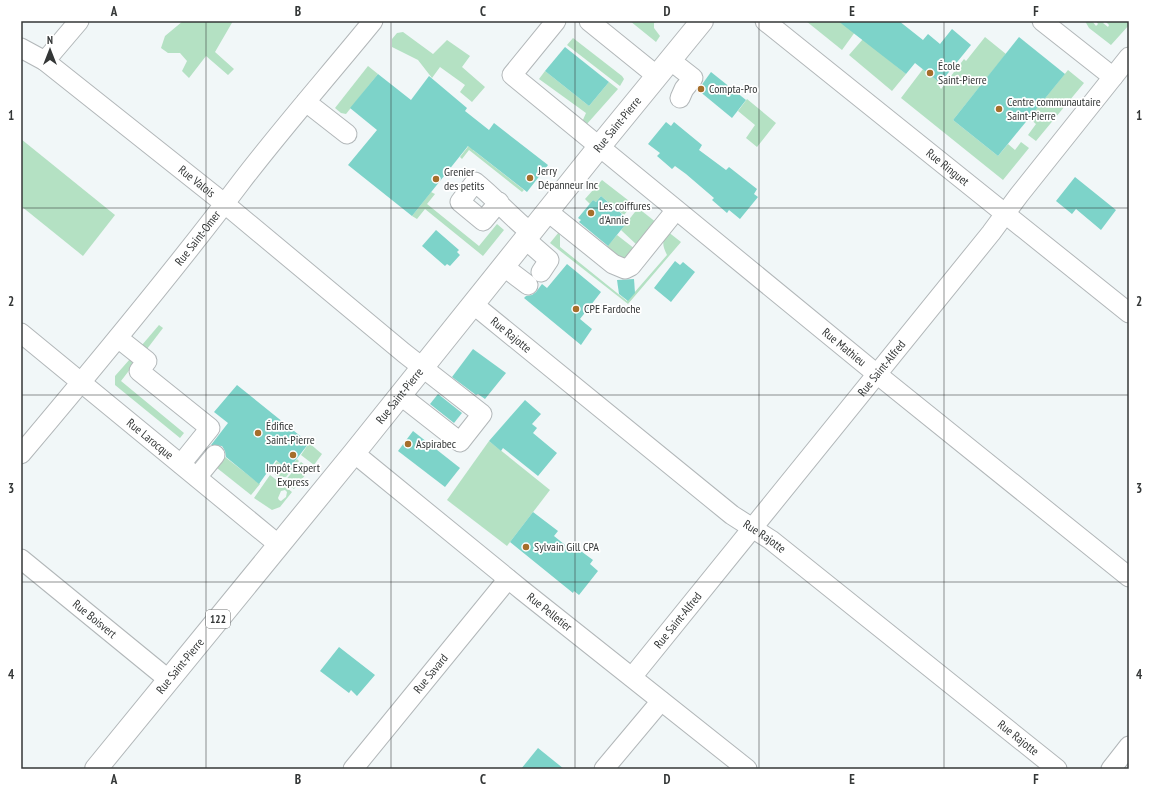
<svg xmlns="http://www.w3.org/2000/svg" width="1150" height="790" font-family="'PT Sans Narrow',sans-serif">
	<rect width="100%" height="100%" fill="#f1f7f8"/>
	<g fill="#b4e1c3" fill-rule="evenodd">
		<path d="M183,21H233L215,52L234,69L228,75L206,56L189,78L182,71L187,61L180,53H168L161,48L165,36Z"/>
		<path d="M630,21H659L654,23V28L660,36L656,42Z"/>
		<path d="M806,21H838L855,32L842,50Z"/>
		<path d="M1085,21H1092L1096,26L1098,24L1096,21H1105L1103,23L1108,27L1109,25L1105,21H1129V25L1111,45L1089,28Z"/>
		<path d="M403,32L433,54L447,40L470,56L462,67L485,87L472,102L460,92L465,85L440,67L432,78L418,60L392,47V39L397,33Z"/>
		<path d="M985,37L1006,54L953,120L998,156L1008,144L1015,150L1021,142L1029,148L1003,180L901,98L923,69L940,83L939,86L941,89L964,59L966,61Z"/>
		<path d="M573,38L622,76L624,79L620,86L567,45Z"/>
		<path d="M863,39L906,74L892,91L849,55Z"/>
		<path d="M368,66L378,74L346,114L341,113L335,108Z"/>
		<path d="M1068,70L1084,83L1036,141L1028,135L1036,124L1029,118Z"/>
		<path d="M545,71L589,106L609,82L618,89L586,125L582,122L586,113L539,79Z"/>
		<path d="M747,99L776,123L757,147L746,138L755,125L738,111Z"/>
		<path d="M21,139L115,215L83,256L21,206Z"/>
		<path d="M474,139L473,150L524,190L522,192L469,150L462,159L460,157Z"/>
		<path d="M602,180L633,204L624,215L601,196L596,202L593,200L590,204L585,199Z"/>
		<path d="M431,192L435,194L427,204L479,246L497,224L504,230L483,256L425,209L417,219L412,216Z"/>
		<path d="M638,208L657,223L638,246L621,230Z"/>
		<path d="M667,231L681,242L628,304L550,243L559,232L560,235V247L627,301L667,255C662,245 662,241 667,231Z"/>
		<path d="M617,235L635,249L628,260L622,261L605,249Z"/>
		<path d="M159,325L163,328L147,349L142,345Z"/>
		<path d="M130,359L134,364L121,381L184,433L180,438L115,385V376Z"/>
		<path d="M489,441L550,490L507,546L447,500Z"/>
		<path d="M309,443L322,454L314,465L301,455Z"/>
		<path d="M225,457L260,484L251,495L217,468Z"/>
		<path d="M297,459L299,461L286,477H278L270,470L277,461L288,470Z"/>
		<path d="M301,462L310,469L294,489L284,482Z"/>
		<path d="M270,475L292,492L280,507L272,510L254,498ZM285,490L287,492L286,497L281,501L279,500L278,498L281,491Z"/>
	</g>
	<g fill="#7dd3c9">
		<path d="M838,21H899L923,40L928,34L940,44L952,29L971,45L940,83L915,63L906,74Z"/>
		<path d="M1019,37L1065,74L998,156L953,120Z"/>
		<path d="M565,47L609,82L589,106L545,71Z"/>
		<path d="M711,72L746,100L732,118L698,90Z"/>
		<path d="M378,74L411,100L429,76L467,108L465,111L489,130L494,123L548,165L527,192L468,146L412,216L348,165L377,130L350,108Z"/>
		<path d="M666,122L671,126L674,122L702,145L699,150L726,170L729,167L757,189L754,194L758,197L740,219L729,210L727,213L712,200L714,198L686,174L675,166L672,169L657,156L660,153L648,144Z"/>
		<path d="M1075,177L1116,210L1101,230L1076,209L1072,214L1056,201Z"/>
		<path d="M601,196L629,220L608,246L579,222L581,220L578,218L593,200L596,202Z"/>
		<path d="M436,230L459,250L457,252L460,255L450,266L447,264L445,266L422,246Z"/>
		<path d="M675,261L680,265L683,262L695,272L671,302L654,288Z"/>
		<path d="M567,264L601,292L580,319L592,329L581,345L524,298L526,296L532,295L536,292L542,284L547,288Z"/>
		<path d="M634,279L635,293L628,301L619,294L617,280Z"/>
		<path d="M473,349L506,373L485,399L478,394L476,395L452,377Z"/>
		<path d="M237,385L309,443L288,470L276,460L259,484L226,457L225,451L222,446L211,445L228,423L214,412Z"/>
		<path d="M438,394L462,413L454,423L430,404Z"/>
		<path d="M525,400L541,414L532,424L537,428L533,433L557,453L538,476L503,448L501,451L489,441Z"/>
		<path d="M413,431L460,468L445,487L398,451Z"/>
		<path d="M533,512L558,531L554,536L575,553L578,549L593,560L590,564L598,571L579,595L574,591L573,593L510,542Z"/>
		<path d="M339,647L375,675L357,696L351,690L349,693L320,671Z"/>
		<path d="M538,748L564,769H521Z"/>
	</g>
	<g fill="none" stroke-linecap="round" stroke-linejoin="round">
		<g stroke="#b2b7b9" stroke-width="21">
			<g id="minor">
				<path id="s1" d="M556,21L512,75L878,375L1129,577"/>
				<path d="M589,21L657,76"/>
				<path id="s2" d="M765,21L1129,313"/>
				<path d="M1042,21L1113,77"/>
				<path id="s3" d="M21,48L45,61L225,204L404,353L482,414L460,442L400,395"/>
				<path d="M670,60L693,78L684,89L680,98"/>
				<path d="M45,61L79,21"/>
				<path d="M306,102L347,134"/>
				<path d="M499,202L483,221L460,202L475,182C495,198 510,216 530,232"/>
				<path d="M547,211L613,264L625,269L631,266L676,210"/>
				<path d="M525,239L549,260L541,272"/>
				<path d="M503,266L528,285"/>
				<path id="s4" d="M473,304L732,515L771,540L1057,769"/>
				<path id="s5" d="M21,333L279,545"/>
				<path d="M118,338L147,361L139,371L210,428L181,464"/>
				<path id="s6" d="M354,453L523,591L747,769"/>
				<path id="s7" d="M21,454C96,365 171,275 241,182C283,127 329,75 373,21"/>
				<path d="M197,477L215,455"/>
				<path id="s8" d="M21,559L169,680"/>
				<path id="s9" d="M632,677L991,233L1019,195L1129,57"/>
				<path id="s10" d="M353,769L508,579"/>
				<path d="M604,769L661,701"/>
				<path d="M1111,769L1129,746"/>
			</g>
		</g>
		<g stroke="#b2b7b9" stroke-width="24">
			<g id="major">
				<path id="s11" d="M96,769L354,453L599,147L702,21"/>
			</g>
		</g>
		<use href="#minor" stroke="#fff" stroke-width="19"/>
		<use href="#major" stroke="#fff" stroke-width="22"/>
	</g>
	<path fill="none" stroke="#343737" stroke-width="1" stroke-opacity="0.55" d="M206,21V769M391,21V769M575,21V769M759,21V769M944,21V769M21,208H1129M21,395H1129M21,582H1129"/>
	<g fill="#a66e2b" stroke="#fff" stroke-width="1.5">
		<circle cx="930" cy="73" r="4"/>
		<circle cx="701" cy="89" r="4"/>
		<circle cx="999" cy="109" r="4"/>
		<circle cx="530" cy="178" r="4"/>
		<circle cx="436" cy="179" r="4"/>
		<circle cx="591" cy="213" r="4"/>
		<circle cx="576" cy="309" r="4"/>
		<circle cx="258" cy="433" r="4"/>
		<circle cx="408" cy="444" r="4"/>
		<circle cx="293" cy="455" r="4"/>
		<circle cx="526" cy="547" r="4"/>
	</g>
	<g text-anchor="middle" stroke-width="3.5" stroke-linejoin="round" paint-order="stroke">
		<rect fill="#fff" stroke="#717373" stroke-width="1" x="206" y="610" width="24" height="18" rx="3"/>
		<g font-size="11" font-weight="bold" fill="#343737">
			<text x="218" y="623">122</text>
		</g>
		<g font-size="12" fill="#343737" stroke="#fff" text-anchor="start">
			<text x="938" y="70">École<tspan x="938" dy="14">Saint-Pierre</tspan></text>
			<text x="709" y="93">Compta-Pro</text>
			<text x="1007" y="106">Centre communautaire<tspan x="1007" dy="14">Saint-Pierre</tspan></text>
			<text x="538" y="175">Jerry<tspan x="538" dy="14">Dépanneur Inc</tspan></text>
			<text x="444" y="176">Grenier<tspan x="444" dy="14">des petits</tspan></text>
			<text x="599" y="210">Les coiffures<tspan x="599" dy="14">d'Annie</tspan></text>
			<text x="584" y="313">CPE Fardoche</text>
			<text x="266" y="430">Édifice<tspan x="266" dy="14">Saint-Pierre</tspan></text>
			<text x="416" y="448">Aspirabec</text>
			<text x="293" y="472" text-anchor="middle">Impôt Expert<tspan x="293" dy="14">Express</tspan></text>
			<text x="534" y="551">Sylvain Gill CPA</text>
		</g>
		<g font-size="12" fill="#343737" stroke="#fff">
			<text dy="4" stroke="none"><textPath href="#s11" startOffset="829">Rue Saint-Pierre</textPath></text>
			<text dy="4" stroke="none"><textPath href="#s2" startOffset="234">Rue Ringuet</textPath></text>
			<text dy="4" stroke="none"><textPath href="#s3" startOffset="221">Rue Valois</textPath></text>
			<text dy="4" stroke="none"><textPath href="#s7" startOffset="279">Rue Saint-Omer</textPath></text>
			<text dy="4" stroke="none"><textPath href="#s4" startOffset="49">Rue Rajotte</textPath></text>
			<text dy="4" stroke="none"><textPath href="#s1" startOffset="499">Rue Mathieu</textPath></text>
			<text dy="4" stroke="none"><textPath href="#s9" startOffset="397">Rue Saint-Alfred</textPath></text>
			<text dy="4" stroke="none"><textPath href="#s11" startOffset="481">Rue Saint-Pierre</textPath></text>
			<text dy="4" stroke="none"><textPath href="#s5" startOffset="167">Rue Larocque</textPath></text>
			<text dy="4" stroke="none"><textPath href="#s4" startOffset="373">Rue Rajotte</textPath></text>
			<text dy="4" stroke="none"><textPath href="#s6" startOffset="252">Rue Pelletier</textPath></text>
			<text dy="4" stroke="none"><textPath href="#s8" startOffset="95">Rue Boisvert</textPath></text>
			<text dy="4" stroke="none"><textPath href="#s9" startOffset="73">Rue Saint-Alfred</textPath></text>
			<text dy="4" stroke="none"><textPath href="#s11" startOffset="133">Rue Saint-Pierre</textPath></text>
			<text dy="4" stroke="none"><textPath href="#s10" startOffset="123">Rue Savard</textPath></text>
			<text dy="4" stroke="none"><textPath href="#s4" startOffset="697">Rue Rajotte</textPath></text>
		</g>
	</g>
	<rect width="1150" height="790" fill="none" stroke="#ffffff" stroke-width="44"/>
	<g transform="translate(50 50)" stroke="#ffffff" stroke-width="3" paint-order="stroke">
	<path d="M0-3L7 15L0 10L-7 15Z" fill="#343737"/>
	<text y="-6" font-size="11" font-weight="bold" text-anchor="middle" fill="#343737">N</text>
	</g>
	<rect x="22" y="22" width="1106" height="746" fill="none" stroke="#343737" stroke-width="1.5"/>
	<g font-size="13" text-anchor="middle" font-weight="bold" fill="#343737">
		<text x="114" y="16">A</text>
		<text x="298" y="16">B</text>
		<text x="483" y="16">C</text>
		<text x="667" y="16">D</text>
		<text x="852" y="16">E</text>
		<text x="1036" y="16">F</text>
		<text x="11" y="120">1</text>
		<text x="1139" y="120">1</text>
		<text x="11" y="306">2</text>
		<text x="1139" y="306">2</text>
		<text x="11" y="493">3</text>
		<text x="1139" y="493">3</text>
		<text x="11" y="679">4</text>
		<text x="1139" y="679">4</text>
		<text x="114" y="784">A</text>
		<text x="298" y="784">B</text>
		<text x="483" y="784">C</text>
		<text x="667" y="784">D</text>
		<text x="852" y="784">E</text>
		<text x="1036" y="784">F</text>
	</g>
</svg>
